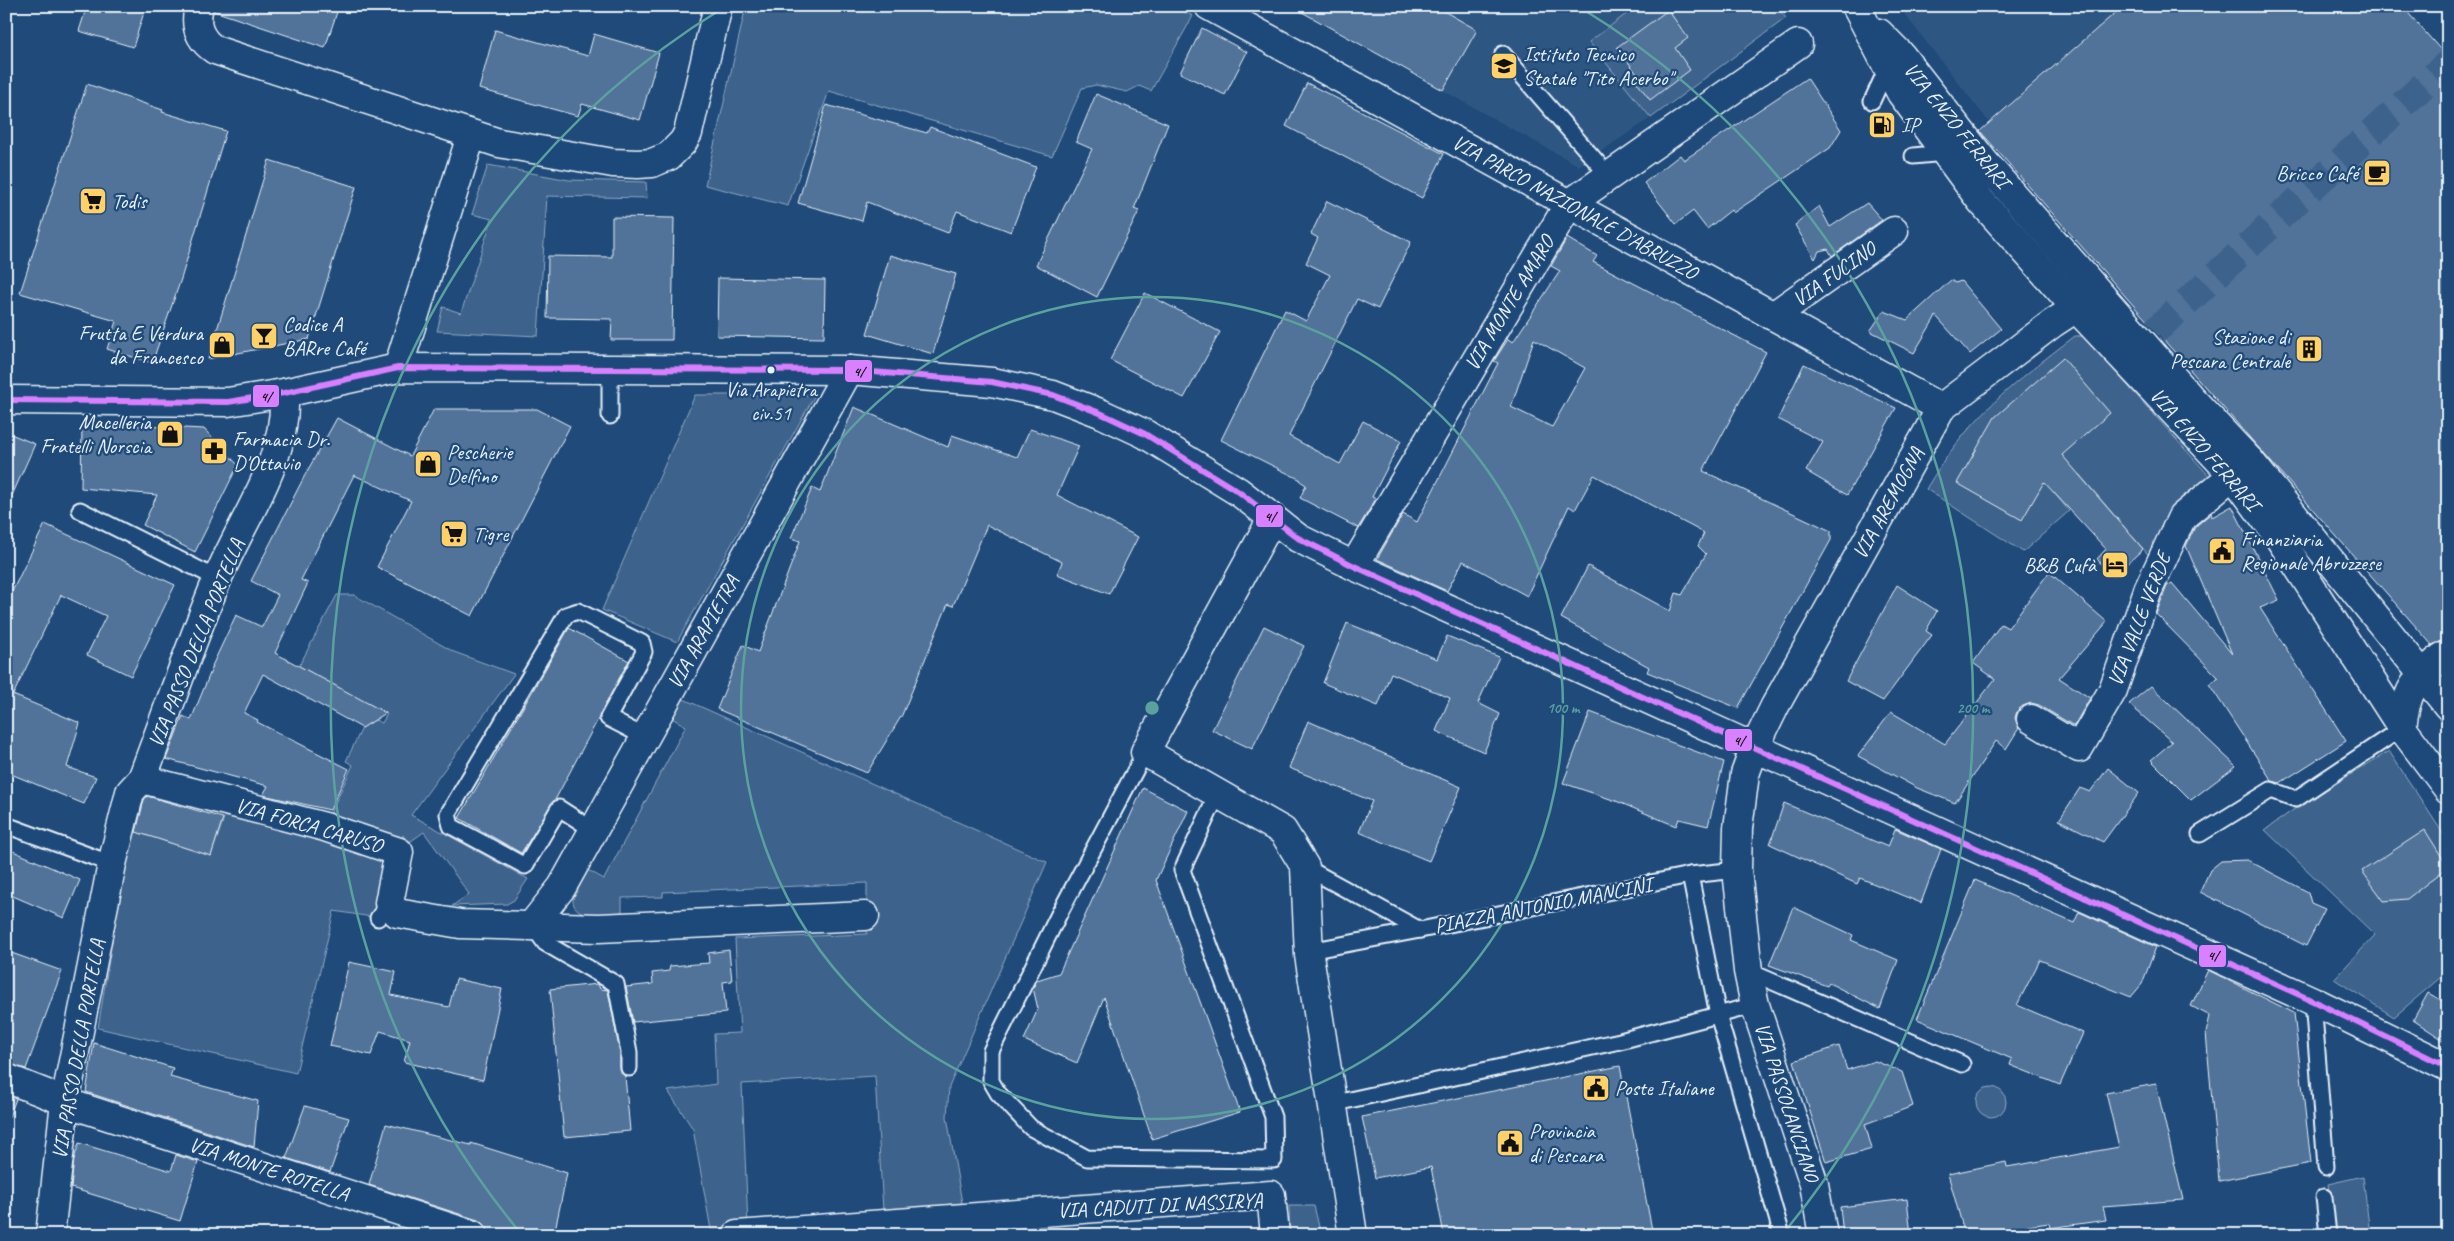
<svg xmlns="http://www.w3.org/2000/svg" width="2454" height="1241" font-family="Caveat,sans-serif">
	<rect width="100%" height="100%" fill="#1f4a7a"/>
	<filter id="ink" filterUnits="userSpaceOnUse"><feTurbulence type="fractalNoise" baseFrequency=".02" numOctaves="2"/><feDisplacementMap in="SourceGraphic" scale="10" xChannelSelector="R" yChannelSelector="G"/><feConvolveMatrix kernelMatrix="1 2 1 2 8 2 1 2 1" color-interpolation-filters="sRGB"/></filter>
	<g filter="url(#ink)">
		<g fill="#2e5683">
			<path d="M1291,6H1637L1590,42L1651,118L1579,166Z"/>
			<path d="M1898,6H2123L1989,122Z"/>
		</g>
		<g fill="#3c628c" stroke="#92aac2">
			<path d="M746,6H1173L1193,16L1151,91L1139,86L1127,92L1096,85L1082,88L1052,156L829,91L788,206L705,185Z"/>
			<path d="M1637,6H1776L1786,18L1651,118L1589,42Z"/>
			<path d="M488,165L569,180L646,182L647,198L547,196L538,336L437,331L443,307L461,313L492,219L472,214Z"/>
			<path d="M2075,336H2083L2212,479L2152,559L2079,474L2054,493L2069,511L2023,552L1926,489C1967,419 2012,384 2075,336Z"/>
			<path d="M695,395H815L677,642L602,610Z"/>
			<path d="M337,595H354L454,652L514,674L411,815L528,879L514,900L507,904L452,906L469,894L424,832L408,843L403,835L399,846L327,820L353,765L346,761L362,728L375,720L382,723L387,714L299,666Z"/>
			<path d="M679,697L1047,862L949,1087L947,1117L962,1203L883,1211L875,1076L742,1084L748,1226L711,1230L693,1129L668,1091L716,1084L714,1034L740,1033L735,939L867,934V883L663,892V897L622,898V915C580,916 557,915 586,869L604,879L686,726L668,716Z"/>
			<path d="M2389,751L2448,841V971L2394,1017L2334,979L2375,935L2265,830L2293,810Z"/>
			<path d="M227,809L388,856L372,917L334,911L296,1073L98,1028L130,830L211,856Z"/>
			<circle cx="1991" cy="1102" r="15"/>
			<path d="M2363,1176L2370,1235H2334L2328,1184Z"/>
			<path d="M1289,1206H1314L1321,1235H1290Z"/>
		</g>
		<g fill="#517399" stroke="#e8f1f8" fill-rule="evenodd">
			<path d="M87,6H146L133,47L79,31Z"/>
			<path d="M214,6H339L325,48L214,11Z"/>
			<path d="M1291,6H1435L1477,30L1443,90Z"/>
			<path d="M2123,6H2402L2448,58V643L2440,642L2432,645L1980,131Z"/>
			<path d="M1668,10L1688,38L1675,48L1690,70L1650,100L1636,81L1640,78L1617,47Z"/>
			<path d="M1202,28L1247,52L1225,95L1180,73Z"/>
			<path d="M495,30L588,56L594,34L659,53L640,120L582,104L578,116L479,89Z"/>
			<path d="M1807,78L1841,130L1830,148L1733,213L1731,210L1707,229L1693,211L1676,224L1644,183L1680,155L1684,160Z"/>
			<path d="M1307,83L1444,154L1422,198L1286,126Z"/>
			<path d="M87,84L163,110L162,112L226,131L181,279L152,363L107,349L116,321L20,293Z"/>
			<path d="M1096,94L1168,124L1134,209L1139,211L1097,297L1036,265L1092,149L1076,142Z"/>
			<path d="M826,105L927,133L930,127L1036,167L1011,232L957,211L948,233L867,202L862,221L798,203Z"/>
			<path d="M269,160L356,187L309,339L208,359Z"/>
			<path d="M1327,201L1411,242L1378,309L1357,299L1289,436L1340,464L1363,421L1401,441L1372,497L1376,499L1358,528L1300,498L1306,485L1300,481L1301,480L1221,440L1285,310L1306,321L1330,275L1306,263L1318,238L1311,234Z"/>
			<path d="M1867,203L1882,220L1832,256L1828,249L1819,251L1815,259L1795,225L1819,206L1830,227Z"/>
			<path d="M612,217L674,218L672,340H611L612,319L547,318L548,256L612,257Z"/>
			<path d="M1567,238L1597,256L1593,262L1766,352L1703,471L1831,531V540L1738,708L1647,672L1649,667L1561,618L1588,566L1670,611L1676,593L1682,595L1706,554L1698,546L1704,533L1594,475L1575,510L1569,506L1527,596L1463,561L1447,591L1377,559L1403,514L1417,522L1498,363L1494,361L1508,339L1513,342L1560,271L1551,266ZM1534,339L1585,368L1552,427L1511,407Z"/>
			<path d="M890,255L956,274L933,354L867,334Z"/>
			<path d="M718,278L825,280L824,338L717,336Z"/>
			<path d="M1951,280L1955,283L1961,281L2001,329L1970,354L1936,316L1914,353L1870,331L1884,311L1907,320Z"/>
			<path d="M1145,293L1220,332L1184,398L1110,360Z"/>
			<path d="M2063,358L2110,413L2062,455L2143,549L2113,577L2097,559L2106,549L2044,482L2022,520L1957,483L1995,417Z"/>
			<path d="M1804,364L1896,408L1847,495L1806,471L1823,442L1778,419Z"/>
			<path d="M854,407L948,447L952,435L1017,457L1030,429L1079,446L1057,495L1138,537L1109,594L1057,574L1062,562L987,525L953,606L948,604L902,715L867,773L717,709L743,645L758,652L800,541L791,538L812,488L820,492Z"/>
			<path d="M434,409H537L570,426L472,616L377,567L411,501L354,475L301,580L308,583L275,653L386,713L362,728L263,674L244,713L258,720L257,722L349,769L330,810L263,795L268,786L166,759L183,716L191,720L213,666H212L236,615L262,627L278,595L251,581L305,475L337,418L410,456Z"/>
			<path d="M82,423L204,429L238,465L195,552L143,525L157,495L81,488Z"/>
			<path d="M6,432L35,444L6,509Z"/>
			<path d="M2232,506L2279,600L2260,608L2346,741L2280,783L2272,781L2209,684L2219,678L2156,614L2167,586L2172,583L2232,654L2186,546L2195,527L2211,513L2212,517Z"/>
			<path d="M45,524L175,585L131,676L87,655L106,616L61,595L13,695L80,723L67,767L96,777L84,804L6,772V604Z"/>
			<path d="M2049,572L2107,622L2059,678L2090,698L2074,726L2039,705L2031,703L2023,706L2017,711L2015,718L2019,728L2006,749L1996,741L1955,803L1917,788L1858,756L1891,712L1945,744L1995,679L1973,663L2001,624L2008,628Z"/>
			<path d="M1897,585L1937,611L1926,631L1932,635L1883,701L1846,681Z"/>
			<path d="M1347,623L1437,659L1447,636L1499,657L1478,703L1500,714L1484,752L1436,731L1450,698L1391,673L1378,706L1323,683Z"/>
			<path d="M1264,626L1304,646L1252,749L1212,730Z"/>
			<path d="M569,628L629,661L555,800L521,853L459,818Z"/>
			<path d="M2151,686L2236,766L2191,800L2151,760L2172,742L2129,704Z"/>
			<path d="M1590,712L1724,762L1708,826L1679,819L1676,826L1616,801L1563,783Z"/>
			<path d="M1308,721L1461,787L1429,861L1359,832L1372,801L1289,768Z"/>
			<path d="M2108,768L2139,793L2103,842L2059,820L2080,788L2090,792Z"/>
			<path d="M1143,788L1188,811L1156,880L1240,1112L1152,1139L1104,997L1077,1063L1024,1040L1038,1009L1033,988L1037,980L1059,973Z"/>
			<path d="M147,796L223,818L211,856L136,832L144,800Z"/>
			<path d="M1784,803L1888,847L1895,829L1941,849L1921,903L1860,878L1857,884L1770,844Z"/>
			<path d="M2425,830L2448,867L2407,899L2384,901L2362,871Z"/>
			<path d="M6,848L80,880L64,918L6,893Z"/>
			<path d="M2247,860L2308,892L2311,903L2325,909L2306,946L2200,892L2210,870L2221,861Z"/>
			<path d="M1975,880L2074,923L2079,912L2156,947L2142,984L2131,997L2040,960L2017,1005L2083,1033L2060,1085L2010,1065L2012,1059L1917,1019Z"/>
			<path d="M1793,907L1853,935L1851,940L1898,960L1880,1009L1829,983L1827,986L1769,965Z"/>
			<path d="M729,950L732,981L723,982L726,1013L633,1022L626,987L653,984L652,973L669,971L670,966L709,963L708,953Z"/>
			<path d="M6,951L62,971L26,1069L6,1063Z"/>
			<path d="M349,962L396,972L391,995L449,1007L456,979L502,989L483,1080L404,1062L410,1040L380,1031L371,1055L330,1046Z"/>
			<path d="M2208,970L2294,1013L2311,1163L2219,1181L2206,1033L2210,1016L2191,1006Z"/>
			<path d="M598,984L600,989L608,990L620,1053V1068L625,1076L630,1131L564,1137L550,989Z"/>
			<path d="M2428,993L2448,1004V1043L2413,1020Z"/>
			<path d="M94,1043L173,1068L170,1077L258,1101L254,1147L86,1092Z"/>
			<path d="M1839,1046L1847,1070L1875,1061L1902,1072L1913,1106L1865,1124L1872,1149L1826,1162L1794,1061Z"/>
			<path d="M1620,1066L1653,1235H1444L1431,1167L1375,1178L1362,1117Z"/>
			<path d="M2156,1084L2183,1200L2103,1206L2106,1220L2050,1228L2049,1223L1965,1235L1948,1174L2006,1162L2007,1167L2119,1147L2106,1093Z"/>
			<path d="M6,1095L16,1099L9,1117L6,1116Z"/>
			<path d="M305,1106L349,1118L330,1172L286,1158Z"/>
			<path d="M386,1124L471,1145V1143L567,1173L554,1235H488L485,1225L478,1220L369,1185Z"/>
			<path d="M79,1143L171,1171L176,1155L198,1162L180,1221L71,1188L74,1159Z"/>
			<path d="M1907,1199L1911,1235H1843L1840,1207Z"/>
		</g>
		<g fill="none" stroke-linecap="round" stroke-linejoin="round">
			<path stroke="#3d638d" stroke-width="28" stroke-dasharray="28 14" stroke-linecap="butt" d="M2155,331L2448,63"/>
			<g stroke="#e8f1f8" stroke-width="19">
				<g id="lane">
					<path d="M1503,54L1609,176"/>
					<path d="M1872,101L1888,66"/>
					<path d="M1913,156L1945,153L1948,151"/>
					<path d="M610,369V416"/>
					<path d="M80,510L218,579"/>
					<path d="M1145,752L1059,914L991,1051V1081L998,1093L1031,1128L1087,1158L1274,1160L1273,1117L1182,870L1218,793"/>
					<path d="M6,825L112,864"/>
					<path d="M593,830L559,808L525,866L451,826L448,814L566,615L578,611L642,643L644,652L608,718L645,737"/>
					<path d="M2200,834L2271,790L2296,799L2402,728"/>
					<path d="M1305,867L1420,930L1690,875L1737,870"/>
					<path d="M1690,875L1718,1015L1782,1235"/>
					<path d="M378,918L389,903"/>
					<path d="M532,925L545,943L616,984L629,1052V1068"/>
					<path d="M1309,951L1420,930"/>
					<path d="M1748,971L1962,1064"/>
					<path d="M2313,1001L2326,1167"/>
					<path d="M1331,1104L1620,1041L1755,1005"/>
					<path d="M2324,1197L2328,1235"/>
				</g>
			</g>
			<g stroke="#e8f1f8" stroke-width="31">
				<g id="street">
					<path d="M199,6C194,25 199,39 215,50L499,143L613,163L638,164L652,163L669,156L683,142L688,133L718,6"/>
					<path d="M1209,6L1941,408"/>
					<path d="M1773,316L1894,231"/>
					<path d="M398,368L471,136"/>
					<path d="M1272,519L1145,752L1283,831L1305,867L1309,955L1353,1235"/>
					<path d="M1354,566L1569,204L1798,44"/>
					<path d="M2031,719L2079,748L2113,690L2148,590L2182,517L2250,461"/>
					<path d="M1755,747L1745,774L1738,828L1737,870L1748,971L1755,1005L1814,1184L1823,1235"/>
					<path d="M142,779L325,827L399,852L389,903L397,913L460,924L599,928L865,916"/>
					<path d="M532,925L562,887L849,370"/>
					<path d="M6,1078L80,1107L473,1235"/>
					<path d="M50,1235L65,1102L112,864L130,792L142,779C167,713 190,645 217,580C242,518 288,462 284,393"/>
					<path d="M737,1235L1271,1195L1275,1235"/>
				</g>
			</g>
			<g stroke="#e8f1f8" stroke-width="31">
				<g id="secondary">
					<path d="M1856,6L1901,93L1981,201L2076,308L2232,474L2280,539L2402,728L2448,789"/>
					<path d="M1879,33L1901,55L1986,164L2190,397L2250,461L2448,706"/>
					<path d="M6,400L228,402L284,393L398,368L849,370L992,382L1053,395L1100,413L1145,434L1239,492L1298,538L1354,566L2313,1001L2448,1067"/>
					<path d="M2402,728C2406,691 2414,680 2442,657"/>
					<path d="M1755,747L1775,706L1941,408L2053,323L2076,308L2094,305"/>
				</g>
			</g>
			<use href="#lane" stroke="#1f4a7a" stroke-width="15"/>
			<use href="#street" stroke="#1f4a7a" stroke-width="28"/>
			<use href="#secondary" stroke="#1f4a7a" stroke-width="28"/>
			<g stroke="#1f4a7a" stroke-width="10">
				<path id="bus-1" d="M6,400L228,402L284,393L398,368L849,370L992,382L1053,395L1100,413L1145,434L1239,492L1298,538L1354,566L2313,1001L2448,1067"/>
			</g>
			<use href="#bus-1" stroke="#d880ff" stroke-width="6"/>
		</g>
	</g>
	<g fill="none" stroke="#5ba19e" stroke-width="2.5">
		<circle cx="1152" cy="708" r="411"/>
		<path d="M518 1230A821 821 0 0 1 723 8M1581 8A821 821 0 0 1 1786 1230"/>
	</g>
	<defs>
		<g id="university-square" transform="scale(1.4375)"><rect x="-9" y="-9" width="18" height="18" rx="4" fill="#ffd166" stroke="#1f4a7a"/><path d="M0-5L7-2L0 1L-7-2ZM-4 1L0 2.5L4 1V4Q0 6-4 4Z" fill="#111"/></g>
		<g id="fuel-square" transform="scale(1.4375)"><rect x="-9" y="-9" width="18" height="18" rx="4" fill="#ffd166" stroke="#1f4a7a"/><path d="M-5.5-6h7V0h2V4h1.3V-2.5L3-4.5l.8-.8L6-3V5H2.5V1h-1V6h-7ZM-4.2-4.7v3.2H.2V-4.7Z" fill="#111"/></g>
		<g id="cafe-square" transform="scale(1.4375)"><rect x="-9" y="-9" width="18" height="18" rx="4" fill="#ffd166" stroke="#1f4a7a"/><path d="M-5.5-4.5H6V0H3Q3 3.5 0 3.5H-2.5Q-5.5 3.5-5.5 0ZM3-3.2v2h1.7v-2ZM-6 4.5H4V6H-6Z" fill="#111"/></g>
		<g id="supermarket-square" transform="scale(1.4375)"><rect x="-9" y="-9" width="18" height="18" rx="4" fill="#ffd166" stroke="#1f4a7a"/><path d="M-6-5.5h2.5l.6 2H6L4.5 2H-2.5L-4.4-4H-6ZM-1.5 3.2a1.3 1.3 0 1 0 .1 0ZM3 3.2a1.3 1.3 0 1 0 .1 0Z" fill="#111"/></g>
		<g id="bar-square" transform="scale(1.4375)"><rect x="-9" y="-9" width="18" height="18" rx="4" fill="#ffd166" stroke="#1f4a7a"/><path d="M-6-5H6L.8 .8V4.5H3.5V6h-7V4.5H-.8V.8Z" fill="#111"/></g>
		<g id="shop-square" transform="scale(1.4375)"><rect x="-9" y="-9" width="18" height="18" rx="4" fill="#ffd166" stroke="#1f4a7a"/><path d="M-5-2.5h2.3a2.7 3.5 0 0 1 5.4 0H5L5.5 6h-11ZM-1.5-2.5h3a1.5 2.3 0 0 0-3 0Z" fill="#111"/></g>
		<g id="building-square" transform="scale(1.4375)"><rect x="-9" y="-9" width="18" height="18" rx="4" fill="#ffd166" stroke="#1f4a7a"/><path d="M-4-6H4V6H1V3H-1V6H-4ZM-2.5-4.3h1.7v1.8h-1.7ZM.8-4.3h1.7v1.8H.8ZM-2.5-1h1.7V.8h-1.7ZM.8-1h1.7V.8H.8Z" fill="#111"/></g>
		<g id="pharmacy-square" transform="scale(1.4375)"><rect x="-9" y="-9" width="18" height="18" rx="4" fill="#ffd166" stroke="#1f4a7a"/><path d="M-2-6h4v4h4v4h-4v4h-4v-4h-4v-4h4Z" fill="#111"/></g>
		<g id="civic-square" transform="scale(1.4375)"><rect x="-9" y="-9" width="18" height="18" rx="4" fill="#ffd166" stroke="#1f4a7a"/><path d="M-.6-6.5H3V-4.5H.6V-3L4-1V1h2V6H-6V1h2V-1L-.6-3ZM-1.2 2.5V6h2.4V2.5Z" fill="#111"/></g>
		<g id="hotel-square" transform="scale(1.4375)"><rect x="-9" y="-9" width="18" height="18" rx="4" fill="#ffd166" stroke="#1f4a7a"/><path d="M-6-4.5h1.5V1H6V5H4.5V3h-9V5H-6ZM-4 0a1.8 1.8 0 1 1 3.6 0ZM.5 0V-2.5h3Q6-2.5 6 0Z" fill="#111"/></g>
	</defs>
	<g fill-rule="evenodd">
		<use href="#university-square" x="1504" y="66"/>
		<use href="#fuel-square" x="1882" y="125"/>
		<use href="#cafe-square" x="2377" y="173"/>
		<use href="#supermarket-square" x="93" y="201"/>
		<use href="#bar-square" x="264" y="336"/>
		<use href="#shop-square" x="222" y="345"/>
		<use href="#building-square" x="2309" y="349"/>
		<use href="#shop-square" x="170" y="434"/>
		<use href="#pharmacy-square" x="214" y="451"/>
		<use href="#shop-square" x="428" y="464"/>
		<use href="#supermarket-square" x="454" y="534"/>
		<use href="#civic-square" x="2222" y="551"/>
		<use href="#hotel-square" x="2115" y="565"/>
		<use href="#civic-square" x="1596" y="1088"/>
		<use href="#civic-square" x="1510" y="1143"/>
	</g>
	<circle fill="#e8f1f8" stroke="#1f4a7a" stroke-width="2" cx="771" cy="370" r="4.5"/>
	<g text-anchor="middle" stroke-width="4.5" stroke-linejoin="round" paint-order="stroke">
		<g font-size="20" fill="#e8f1f8" stroke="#1f4a7a">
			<text x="771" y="396">Via Arapietra<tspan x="771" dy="24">civ.51</tspan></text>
		</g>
		<g font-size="21" fill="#e8f1f8" stroke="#1f4a7a" text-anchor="start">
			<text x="1523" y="61">Istituto Tecnico<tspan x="1523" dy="24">Statale "Tito Acerbo"</tspan></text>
			<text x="1901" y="132">IP</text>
			<text x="2358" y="180" text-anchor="end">Bricco Café</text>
			<text x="112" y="208">Todis</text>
			<text x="283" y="331">Codice A<tspan x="283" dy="24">BARre Café</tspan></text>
			<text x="203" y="340" text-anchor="end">Frutta E Verdura<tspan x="203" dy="24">da Francesco</tspan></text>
			<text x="2290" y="344" text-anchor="end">Stazione di<tspan x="2290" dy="24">Pescara Centrale</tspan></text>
			<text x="151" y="429" text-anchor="end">Macelleria<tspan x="151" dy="24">Fratelli Norscia</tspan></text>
			<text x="233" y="446">Farmacia Dr.<tspan x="233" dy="24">D'Ottavio</tspan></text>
			<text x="447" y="459">Pescherie<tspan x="447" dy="24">Delfino</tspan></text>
			<text x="473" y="541">Tigre</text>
			<text x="2241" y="546">Finanziaria<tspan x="2241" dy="24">Regionale Abruzzese</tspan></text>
			<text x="2096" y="572" text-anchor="end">B&amp;B Cufà</text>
			<text x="1615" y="1095">Poste Italiane</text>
			<text x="1529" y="1138">Provincia<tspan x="1529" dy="24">di Pescara</tspan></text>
		</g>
		<g font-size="21" fill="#e8f1f8" stroke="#1f4a7a">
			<text transform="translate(1957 125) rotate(51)" y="7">VIA ENZO FERRARI</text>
			<text transform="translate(1575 207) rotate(29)" y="7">VIA PARCO NAZIONALE D'ABRUZZO</text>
			<text transform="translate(1834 274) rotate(-35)" y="7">VIA FUCINO</text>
			<text transform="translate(1509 303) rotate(-59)" y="7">VIA MONTE AMARO</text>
			<text transform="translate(2205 449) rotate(49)" y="7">VIA ENZO FERRARI</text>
			<text transform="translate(1888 503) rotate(-61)" y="7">VIA AREMOGNA</text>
			<text transform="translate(2139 619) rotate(-69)" y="7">VIA VALLE VERDE</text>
			<text transform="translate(703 632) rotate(-61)" y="7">VIA ARAPIETRA</text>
			<text transform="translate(196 643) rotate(-68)" y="7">VIA PASSO DELLA PORTELLA</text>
			<text transform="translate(309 825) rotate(16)" y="7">VIA FORCA CARUSO</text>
			<text transform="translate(1543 905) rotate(-11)" y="7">PIAZZA ANTONIO MANCINI</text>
			<text transform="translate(78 1049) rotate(-80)" y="7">VIA PASSO DELLA PORTELLA</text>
			<text transform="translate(1787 1102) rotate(72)" y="7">VIA PASSOLANCIANO</text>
			<text transform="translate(269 1169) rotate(18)" y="7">VIA MONTE ROTELLA</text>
			<text transform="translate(1160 1205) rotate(-3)" y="7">VIA CADUTI DI NASSIRYA</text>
		</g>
	</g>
	<circle cx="1152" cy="708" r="8" fill="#5ba19e" stroke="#1f4a7a" stroke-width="2.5"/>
	<g font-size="15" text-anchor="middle" font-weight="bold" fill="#5ba19e" stroke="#1f4a7a" stroke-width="4.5" stroke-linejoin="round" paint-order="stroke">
		<text x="1563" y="713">100 m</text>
		<text x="1973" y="713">200 m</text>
	</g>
	<g stroke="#1f4a7a" stroke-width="2">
		<rect x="844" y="359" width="29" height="24" rx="5" fill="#d880ff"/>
		<rect x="252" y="384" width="28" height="24" rx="5" fill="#d880ff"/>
		<rect x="1255" y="504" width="29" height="24" rx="5" fill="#d880ff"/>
		<rect x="1724" y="728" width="29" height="24" rx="5" fill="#d880ff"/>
		<rect x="2198" y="944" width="29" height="24" rx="5" fill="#d880ff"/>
	</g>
	<g font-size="14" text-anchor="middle" font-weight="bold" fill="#111">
		<text x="859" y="376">4/</text>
		<text x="266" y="401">4/</text>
		<text x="1270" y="521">4/</text>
		<text x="1739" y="745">4/</text>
		<text x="2213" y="960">4/</text>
	</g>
	<rect width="2454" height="1241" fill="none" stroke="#1f4a7a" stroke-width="25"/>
	<rect x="12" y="12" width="2429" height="1216" fill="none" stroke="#e8f1f8" stroke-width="2" filter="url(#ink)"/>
</svg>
